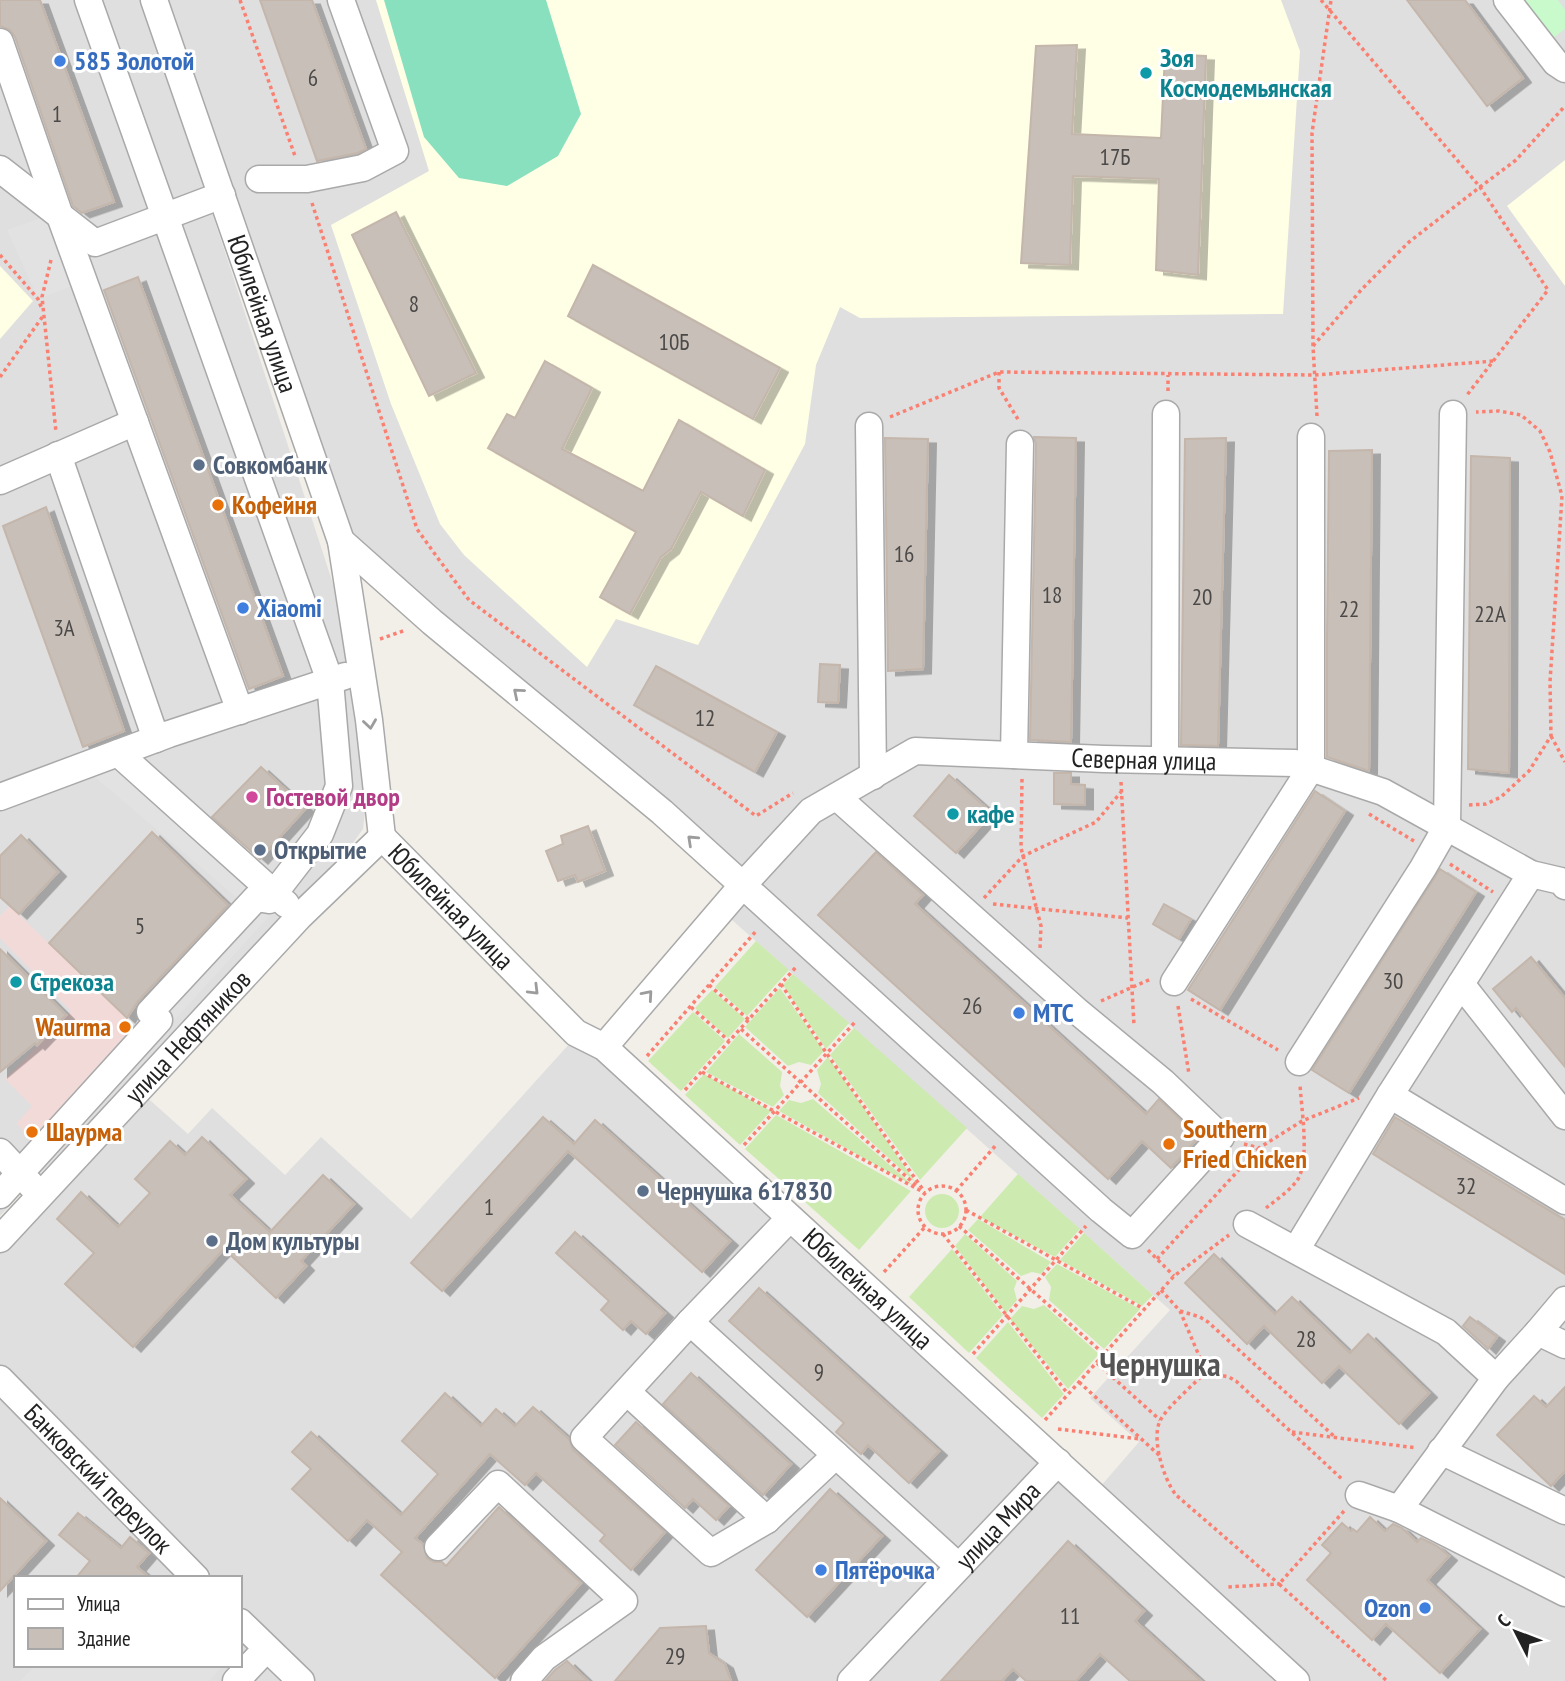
<svg xmlns="http://www.w3.org/2000/svg" width="1565" height="1681" font-family="'PT Sans Narrow',sans-serif">
	<defs>
		<filter id="shadow"><feDropShadow dx="8" dy="4.5" stdDeviation="0" flood-color="#0004"/></filter>
	</defs>
	<rect width="100%" height="100%" fill="#f2efe9"/>
	<g fill="#e0dfdf">
		<path d="M0,0H143L348,630L369,777L363,829L348,850L0,1216Z"/>
		<path d="M161,0H1565V875L1297,757L917,742L742,874L348,533Z"/>
		<path d="M917,757L1294,767L1381,795L1565,894V1681H1311L1100,1487L1139,1442L1090,1398L1170,1310L731,919L815,816Z"/>
		<path d="M571,1042L596,1059L1051,1462L838,1681H307L240,1617V1578H201L0,1374V1253L143,1094L188,1134L212,1108L285,1175L321,1137L411,1219Z"/>
		<path d="M0,1388L194,1578H16V1665H240V1623L299,1681H0Z"/>
		<path d="M1057,1474L1285,1681H865Z"/>
	</g>
	<path fill="#f2dad9" d="M10,906L134,1026L30,1141L17,1123L32,1106L5,1079L71,1011L0,938V916Z"/>
	<g fill="#ffffe5">
		<path d="M376,0H1281L1300,51L1283,314L860,318L840,307L816,365L805,444L698,645L616,619L587,667L464,555L440,524L391,404L331,225L429,171Z"/>
		<path d="M1565,160V286L1507,206Z"/>
		<path d="M0,266L33,301L0,339Z"/>
	</g>
	<g fill="#cdebb0">
		<path d="M756,941L789,970L747,1016L715,987Z"/>
		<path d="M793,974L849,1023L826,1049L783,985Z"/>
		<path d="M780,988L824,1051L811,1065L799,1062L788,1066L745,1027Z"/>
		<path d="M712,990L745,1019L728,1038L695,1008Z"/>
		<path d="M693,1012L725,1041L681,1091L648,1061Z"/>
		<path d="M854,1028L967,1128L920,1180L830,1055Z"/>
		<path d="M739,1034L782,1072L780,1086L784,1095L773,1107L706,1072Z"/>
		<path d="M828,1057L916,1183L818,1093L821,1084L817,1070Z"/>
		<path d="M704,1074L771,1111L740,1145L685,1095Z"/>
		<path d="M813,1099L914,1186L779,1111L789,1100L801,1103Z"/>
		<path d="M776,1115L911,1191L859,1250L745,1149Z"/>
		<path d="M1018,1174L1080,1229L1055,1257L980,1217Z"/>
		<circle cx="942" cy="1211" r="17"/>
		<path d="M978,1219L1051,1262L1041,1274L1032,1272L1021,1276L968,1230Z"/>
		<path d="M1084,1233L1153,1295L1142,1306L1060,1260Z"/>
		<path d="M965,1234L1017,1281L1014,1289L1017,1300L1006,1313L955,1246Z"/>
		<path d="M952,1249L1003,1315L969,1353L909,1297Z"/>
		<path d="M1057,1264L1140,1309L1104,1349L1049,1300L1051,1287L1045,1277Z"/>
		<path d="M1044,1305L1099,1354L1068,1389L1010,1319L1022,1306L1034,1309Z"/>
		<path d="M1008,1322L1064,1394L1042,1418L976,1358Z"/>
	</g>
	<path fill="#c8facc" d="M1518,0H1558L1565,10V29L1550,40Z"/>
	<path fill="#88e0be" d="M384,0H546L581,114L558,156L507,186L459,178L424,137Z"/>
	<g fill="#e2e2e2">
		<path d="M49,215L80,283L38,299L7,230Z"/>
		<path d="M114,760L281,903L169,1026L148,1007L243,903L89,772Z"/>
		<path d="M35,1665H224L209,1681H20Z"/>
	</g>
	<g fill="#c7bfb8" stroke="#c4b6ab" stroke-width="2" filter="url(#shadow)">
		<path d="M0,0H40L114,202L82,213L73,206L15,37L10,30L0,26Z"/>
		<path d="M260,0H312L366,149L358,153L317,161Z"/>
		<path d="M1407,0H1465L1523,78L1487,106Z"/>
		<path d="M1077,45L1072,134L1161,138L1165,54L1206,56L1198,275L1156,270L1159,179L1073,176L1070,265L1021,263L1036,46Z"/>
		<path d="M396,212L476,373L429,396L352,235Z"/>
		<path d="M593,265L780,368L753,419L568,316Z"/>
		<path d="M138,277L283,676L249,689L104,290Z"/>
		<path d="M545,361L592,388L562,449L643,491L679,420L765,470L743,516L701,492L671,549L661,557L630,614L600,597L636,532L488,448L507,414L515,418Z"/>
		<path d="M1034,437L1076,438L1071,742L1030,740L1036,444Z"/>
		<path d="M885,438L928,439L923,669L888,671Z"/>
		<path d="M1226,438L1218,746L1181,745L1185,439Z"/>
		<path d="M1372,450L1369,771L1327,757V637L1329,451Z"/>
		<path d="M1471,456L1510,458L1509,773L1468,769Z"/>
		<path d="M46,507L124,731L83,747L3,526Z"/>
		<path d="M820,664L840,665L838,703L818,702Z"/>
		<path d="M656,666L777,732L755,772L634,705Z"/>
		<path d="M261,767L306,808L260,859L212,817Z"/>
		<path d="M1054,773H1071V784L1085,785V805L1054,804Z"/>
		<path d="M949,775L992,813L956,853L914,816Z"/>
		<path d="M1315,791L1345,811L1220,1010L1188,990Z"/>
		<path d="M588,826L605,871L578,882L575,875L558,881L546,851L563,844L561,836Z"/>
		<path d="M152,832L228,905L138,1001L127,1018L49,943Z"/>
		<path d="M21,835L58,872L19,914L0,897V856Z"/>
		<path d="M876,852L923,895L915,904L1146,1114L1159,1099L1199,1137L1171,1168L1142,1141L1108,1179L818,915Z"/>
		<path d="M1440,869L1476,892L1349,1093L1312,1070Z"/>
		<path d="M1164,904L1191,919L1179,939L1153,924Z"/>
		<path d="M0,949L66,1015L37,1045L35,1043L0,1072Z"/>
		<path d="M1531,957L1565,998V1067L1516,1008L1512,1012L1493,989Z"/>
		<path d="M543,1117L574,1144L595,1120L730,1241L702,1272L568,1151L442,1291L411,1263Z"/>
		<path d="M1395,1117L1565,1220V1274L1373,1154Z"/>
		<path d="M202,1137L246,1179L230,1195L270,1232L323,1175L354,1204L301,1261L306,1266L276,1298L224,1249L133,1347L65,1284L94,1253L57,1219L81,1192L118,1227L150,1193L135,1179L170,1141L185,1155Z"/>
		<path d="M575,1232L665,1313L646,1334L631,1321L623,1330L601,1310L609,1301L556,1253Z"/>
		<path d="M1214,1254L1275,1314L1292,1297L1350,1353L1368,1334L1429,1393L1399,1424L1339,1366L1322,1383L1264,1326L1247,1344L1185,1283Z"/>
		<path d="M759,1288L939,1451L909,1483L868,1445L861,1454L836,1432L844,1423L729,1321Z"/>
		<path d="M1470,1317L1497,1337L1488,1349L1463,1326Z"/>
		<path d="M691,1373L791,1464L763,1495L663,1404Z"/>
		<path d="M1565,1387V1471L1551,1486L1497,1435L1534,1396L1546,1407Z"/>
		<path d="M445,1393L481,1426L496,1409L515,1426L533,1407L569,1439L573,1450L665,1532L631,1570L600,1541L605,1535L536,1473L525,1485L490,1454L415,1538L423,1544L427,1558L434,1562H442L446,1566L499,1507L581,1583L495,1678L381,1575L402,1552L367,1520L348,1541L292,1489L311,1469L292,1452L311,1432L401,1515L438,1474L402,1441Z"/>
		<path d="M636,1422L729,1506L716,1520L693,1499L685,1508L615,1445Z"/>
		<path d="M830,1489L882,1536L807,1617L756,1570Z"/>
		<path d="M0,1498L46,1541L0,1591Z"/>
		<path d="M78,1513L121,1548L130,1537L149,1553L137,1567L150,1578H76L90,1561L59,1535Z"/>
		<path d="M1370,1517L1385,1531L1393,1524L1402,1528L1417,1542L1421,1538L1437,1546L1449,1556L1427,1580L1480,1629L1440,1673L1386,1624L1372,1640L1307,1580L1331,1553L1322,1545L1342,1523L1351,1531L1353,1529L1357,1532Z"/>
		<path d="M1068,1541L1144,1611L1135,1621L1201,1681H1130L1100,1654L1076,1681H1026L1013,1669L1002,1681H941Z"/>
		<path d="M706,1626L709,1653L725,1664L731,1681H615L660,1628Z"/>
		<path d="M567,1661L588,1681H545L555,1670Z"/>
	</g>
	<g fill="none" stroke-linecap="round" stroke-linejoin="round">
		<g stroke="#a9a9a9" stroke-width="29">
			<g id="minor">
				<path id="s1" d="M154,0L341,541L369,720L382,837"/>
				<path d="M1507,0L1556,63L1565,69"/>
				<path d="M0,42L60,216L240,711"/>
				<path d="M0,169L95,243L222,195"/>
				<path d="M259,179H307L363,168L395,151L341,0"/>
				<path d="M869,426L873,776"/>
				<path d="M58,455L156,739"/>
				<path d="M0,481L135,422"/>
				<path d="M341,541L432,622L662,812L1101,1210L1132,1235L1221,1137L1163,1082L1077,1011L837,797"/>
				<path d="M118,753L286,904"/>
				<path d="M1014,755L1020,444"/>
				<path d="M1165,760L1166,414"/>
				<path d="M0,797L169,734L345,676"/>
				<path id="s2" d="M382,837L576,1033L604,1047L1296,1681"/>
				<path d="M1531,874L1390,1095L1565,1201"/>
				<path d="M1174,982L1311,768V437"/>
				<path d="M1461,984L1565,1116"/>
				<path id="s3" d="M604,1047L742,886L811,811L915,751L1104,759L1295,763L1383,792L1531,874L1561,881L1565,886"/>
				<path d="M1299,1062L1423,868L1447,826L1453,414"/>
				<path d="M0,1152L32,1186"/>
				<path d="M0,1195L159,1020L150,1012L256,898L269,900L320,834L339,786L330,681L88,0"/>
				<path d="M790,1218L690,1322L584,1438L711,1553L767,1520L836,1455"/>
				<path d="M1247,1224L1446,1332L1496,1378L1538,1332L1565,1345"/>
				<path id="s4" d="M0,1239L300,916L382,837"/>
				<path d="M1296,1250L1390,1095"/>
				<path d="M690,1322L958,1566"/>
				<path d="M1538,1332L1565,1300"/>
				<path d="M1496,1378L1399,1509L1565,1593"/>
				<path id="s5" d="M0,1379L196,1578"/>
				<path d="M627,1392L767,1520"/>
				<path d="M1441,1451L1565,1511"/>
				<path d="M1359,1495L1399,1509"/>
				<path d="M438,1547L498,1484L624,1601L544,1658L524,1681"/>
				<path d="M240,1622L301,1681"/>
				<path d="M236,1681L266,1649"/>
				<path id="s6" d="M851,1681L1058,1462"/>
			</g>
		</g>
		<g stroke="#fa8072" stroke-width="3.5" stroke-dasharray="3.5 3.5" stroke-linecap="butt">
			<path d="M240,0L295,156"/>
			<path d="M1321,0L1480,187L1516,160L1565,106"/>
			<path d="M312,203L417,529L437,557L469,600L756,816L793,793"/>
			<path d="M0,255L38,299L42,309"/>
			<path d="M51,260L42,297L56,432"/>
			<path d="M1313,346L1362,289L1409,242L1480,187L1548,290L1467,395"/>
			<path d="M999,372V388L1019,421"/>
			<path d="M0,377L43,316"/>
			<path d="M1168,391V375"/>
			<path d="M1317,416L1313,346L1312,133L1331,0"/>
			<path d="M890,417L999,372L1315,375L1494,361"/>
			<path d="M380,639L406,630"/>
			<path d="M1551,736L1565,762"/>
			<path d="M1022,779L1021,848L1041,926L1040,948"/>
			<path d="M1121,782L1134,1026"/>
			<path d="M1469,805L1486,804L1501,797L1529,771L1551,736L1550,682L1562,496L1550,452L1540,431L1521,415L1499,411L1476,412"/>
			<path d="M1369,814L1414,841"/>
			<path d="M1450,864L1493,892"/>
			<path d="M984,898L1023,856L1096,822L1121,792"/>
			<path d="M993,904L1128,918"/>
			<path d="M781,984L827,1054L924,1191"/>
			<path d="M709,985L749,1020"/>
			<path d="M1191,999L1278,1050"/>
			<path d="M1101,1001L1151,979"/>
			<path d="M1178,1006L1189,1074"/>
			<path d="M691,1007L729,1041"/>
			<path d="M741,1029L918,1187"/>
			<path d="M647,1056L757,930"/>
			<path d="M702,1072L925,1193"/>
			<path d="M685,1090L797,966"/>
			<path d="M1244,1144L1259,1148L1302,1121L1359,1098"/>
			<path d="M744,1145L856,1021"/>
			<circle cx="942" cy="1210" r="24"/>
			<path d="M956,1191L996,1145"/>
			<path d="M1266,1208C1276,1200 1288,1192 1296,1182C1311,1163 1301,1108 1300,1084"/>
			<path d="M966,1210L1144,1309"/>
			<path d="M959,1226L1104,1354"/>
			<path d="M943,1234L1068,1394"/>
			<path d="M1148,1250L1174,1276"/>
			<path d="M1157,1259L1259,1148"/>
			<path d="M884,1272L925,1227"/>
			<path d="M1161,1290L1180,1311L1206,1372L1229,1377L1236,1381L1343,1480"/>
			<path d="M1180,1311L1200,1317L1208,1322L1336,1438"/>
			<path d="M973,1354L1086,1226"/>
			<path d="M1097,1363L1160,1420"/>
			<path d="M1206,1372C1195,1383 1165,1409 1160,1421C1151,1439 1164,1480 1176,1495L1279,1584L1228,1587"/>
			<path d="M1079,1382L1160,1456"/>
			<path d="M1045,1420L1174,1276L1229,1235"/>
			<path d="M1058,1429L1140,1439"/>
			<path d="M1292,1432L1417,1448"/>
			<path d="M1344,1511L1279,1584L1387,1681"/>
		</g>
		<use href="#minor" stroke="#fff" stroke-width="26"/>
	</g>
	<defs><path id="oneway-chevron" d="M-2-3.5L2.5 0L-2 3.5" fill="none" stroke-width="1.6" stroke-linecap="round" stroke-linejoin="round" transform="scale(1.75)"/></defs>
	<g stroke="#9c9c9c">
		<use href="#oneway-chevron" transform="translate(518 693) rotate(-140)"/>
		<use href="#oneway-chevron" transform="translate(370 724) rotate(82)"/>
		<use href="#oneway-chevron" transform="translate(692 840) rotate(-137)"/>
		<use href="#oneway-chevron" transform="translate(534 990) rotate(45)"/>
		<use href="#oneway-chevron" transform="translate(648 995) rotate(-49)"/>
	</g>
	<g fill="#3f7fe0" stroke="#fff" stroke-width="2.5">
		<circle cx="60" cy="61" r="7"/>
		<circle cx="243" cy="608" r="7"/>
		<circle cx="1019" cy="1013" r="7"/>
		<circle cx="821" cy="1570" r="7"/>
		<circle cx="1425" cy="1608" r="7"/>
	</g>
	<g fill="#0f9aa8" stroke="#fff" stroke-width="2.5">
		<circle cx="1146" cy="73" r="7"/>
		<circle cx="953" cy="814" r="7"/>
		<circle cx="16" cy="982" r="7"/>
	</g>
	<g fill="#5c6f8a" stroke="#fff" stroke-width="2.5">
		<circle cx="199" cy="465" r="7"/>
		<circle cx="260" cy="850" r="7"/>
		<circle cx="643" cy="1191" r="7"/>
		<circle cx="212" cy="1241" r="7"/>
	</g>
	<g fill="#e8710a" stroke="#fff" stroke-width="2.5">
		<circle cx="218" cy="505" r="7"/>
		<circle cx="125" cy="1027" r="7"/>
		<circle cx="32" cy="1132" r="7"/>
		<circle cx="1169" cy="1144" r="7"/>
	</g>
	<circle fill="#d1479c" stroke="#fff" stroke-width="2.5" cx="252" cy="797" r="7"/>
	<g text-anchor="middle" stroke-width="6" stroke-linejoin="round" paint-order="stroke">
		<g font-size="23" fill="#4b4948">
			<text x="313" y="86">6</text>
			<text x="57" y="122">1</text>
			<text x="1115" y="165">17Б</text>
			<text x="414" y="312">8</text>
			<text x="674" y="350">10Б</text>
			<text x="904" y="562">16</text>
			<text x="1052" y="603">18</text>
			<text x="1202" y="605">20</text>
			<text x="1349" y="617">22</text>
			<text x="1490" y="622">22А</text>
			<text x="64" y="636">3А</text>
			<text x="705" y="726">12</text>
			<text x="140" y="934">5</text>
			<text x="1393" y="989">30</text>
			<text x="972" y="1014">26</text>
			<text x="1466" y="1194">32</text>
			<text x="489" y="1215">1</text>
			<text x="1306" y="1347">28</text>
			<text x="819" y="1380">9</text>
			<text x="1070" y="1624">11</text>
			<text x="675" y="1664">29</text>
		</g>
		<g font-size="26" font-weight="bold" fill="#0d838f" stroke="#fff" text-anchor="start">
			<text x="1160" y="67">Зоя<tspan x="1160" dy="30">Космодемьянская</tspan></text>
			<text x="967" y="823">кафе</text>
			<text x="30" y="991">Стрекоза</text>
		</g>
		<g font-size="26" font-weight="bold" fill="#366cbe" stroke="#fff" text-anchor="start">
			<text x="74" y="70">585 Золотой</text>
			<text x="257" y="617">Xiaomi</text>
			<text x="1033" y="1022">МТС</text>
			<text x="835" y="1579">Пятёрочка</text>
			<text x="1411" y="1617" text-anchor="end">Ozon</text>
		</g>
		<g font-size="26" fill="#222" stroke="#fff">
			<text dy="9" stroke="none"><textPath href="#s1" startOffset="332">Юбилейная улица</textPath></text>
			<text dy="9" stroke="none"><textPath href="#s3" startOffset="663">Северная улица</textPath></text>
			<text dy="9" stroke="none"><textPath href="#s2" startOffset="98">Юбилейная улица</textPath></text>
			<text dy="9" stroke="none"><textPath href="#s4" startOffset="276">улица Нефтяников</textPath></text>
			<text dy="9" stroke="none"><textPath href="#s2" startOffset="665">Юбилейная улица</textPath></text>
			<text dy="9" stroke="none"><textPath href="#s5" startOffset="140">Банковский переулок</textPath></text>
			<text dy="9" stroke="none"><textPath href="#s6" startOffset="214">улица Мира</textPath></text>
		</g>
		<g font-size="26" font-weight="bold" fill="#4e5e75" stroke="#fff" text-anchor="start">
			<text x="213" y="474">Совкомбанк</text>
			<text x="274" y="859">Открытие</text>
			<text x="657" y="1200">Чернушка 617830</text>
			<text x="226" y="1250">Дом культуры</text>
		</g>
		<g font-size="26" font-weight="bold" fill="#c56008" stroke="#fff" text-anchor="start">
			<text x="232" y="514">Кофейня</text>
			<text x="111" y="1036" text-anchor="end">Waurma</text>
			<text x="1183" y="1138">Southern<tspan x="1183" dy="30">Fried Chicken</tspan></text>
			<text x="46" y="1141">Шаурма</text>
		</g>
		<g font-size="26" font-weight="bold" fill="#b23c85" stroke="#fff" text-anchor="start">
			<text x="266" y="806">Гостевой двор</text>
		</g>
		<g font-size="33" font-weight="bold" fill="#555" stroke="#fff">
			<text x="1160" y="1376">Чернушка</text>
		</g>
	</g>
	<rect x="14" y="1576" width="228" height="91" fill="#ffffff" stroke="#a7a7a7" stroke-width="2"/>
	<rect x="28" y="1599" width="35" height="10" fill="#ffffff" stroke="#a7a7a7" stroke-width="2"/>
	<text x="77" y="1611" font-size="21" fill="#222222">Улица</text>
	<rect x="28" y="1628" width="35" height="21" fill="#c7bfb8" stroke="#a7a7a7" stroke-width="2"/>
	<text x="77" y="1646" font-size="21" fill="#222222">Здание</text>
	<g transform="translate(1516 1632) rotate(312)" stroke="#ffffff" stroke-width="5" paint-order="stroke">
	<path d="M0-5L12 26L0 18L-12 26Z" fill="#222222"/>
	<text y="-10" font-size="19" font-weight="bold" text-anchor="middle" fill="#222222">С</text>
	</g>
</svg>
